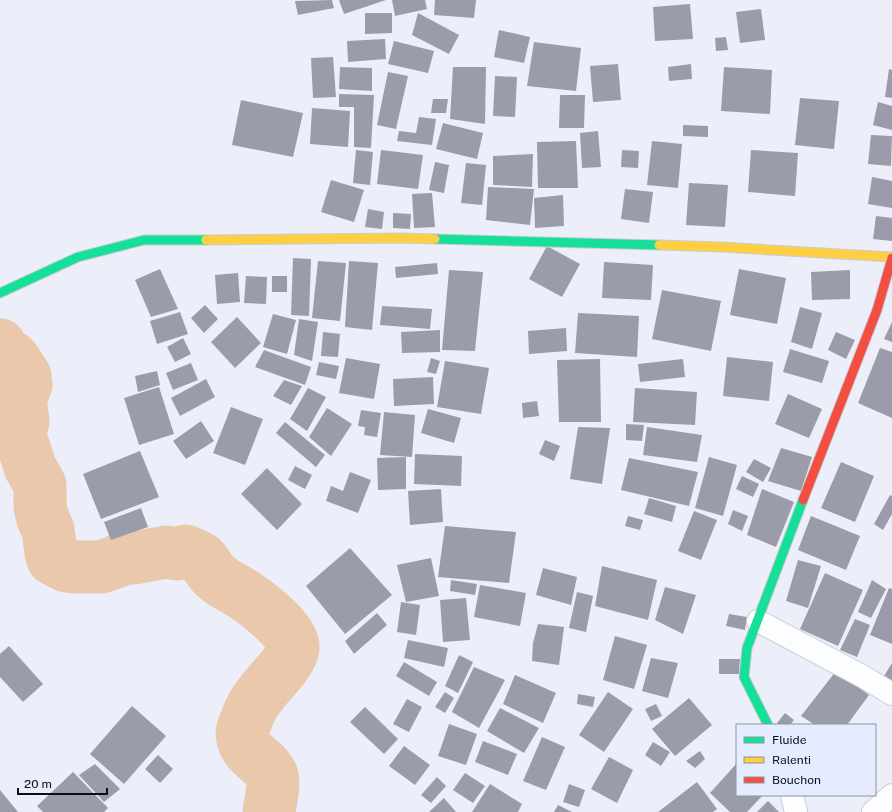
<svg xmlns="http://www.w3.org/2000/svg" width="892" height="812" font-family="'Public Sans',sans-serif">
	<rect width="100%" height="100%" fill="#eceff9"/>
	<g fill="none" stroke-linecap="round" stroke-linejoin="round">
		<path stroke="#eac8ab" stroke-width="53" d="M0,345L3,351L13,358L25,376L26,385L20,399L23,422L19,432L30,467L40,485V507L43,519L48,530L51,553L53,559L66,566L78,567H101L118,561L122,558H134L166,552L177,554L186,551C191,553 198,556 202,559C207,564 210,572 215,576C223,584 236,589 246,596C258,604 295,632 293,648C291,663 269,682 260,695C254,702 249,712 246,721C244,725 242,729 242,733C243,756 266,759 272,776C275,784 270,803 269,812"/>
	</g>
	<g fill="#9a9caa">
		<path d="M332,0L334,8L298,15L295,1Z"/>
		<path d="M339,0H386L344,14Z"/>
		<path d="M392,0H425L427,9L395,16Z"/>
		<path d="M435,0H476L474,18L434,15Z"/>
		<path d="M690,4L693,39L655,41L653,7Z"/>
		<path d="M761,9L765,40L740,43L736,12Z"/>
		<path d="M365,13H392V33L365,34Z"/>
		<path d="M418,13L459,35L449,54L412,35Z"/>
		<path d="M499,30L530,37L524,63L494,57Z"/>
		<path d="M726,37L728,50L716,51L715,38Z"/>
		<path d="M385,39L386,59L348,62L347,41Z"/>
		<path d="M394,41L434,51L428,73L388,64Z"/>
		<path d="M534,42L581,48L576,91L527,86Z"/>
		<path d="M333,57L336,97L313,98L311,58Z"/>
		<path d="M618,64L621,100L593,102L590,66Z"/>
		<path d="M691,64L692,79L669,81L668,67Z"/>
		<path d="M340,67L372,68V91L339,89Z"/>
		<path d="M453,67H486L485,124L450,119Z"/>
		<path d="M724,67L772,70L770,114L721,111Z"/>
		<path d="M889,69L892,70V98L885,97Z"/>
		<path d="M388,72L408,76L396,129L377,125Z"/>
		<path d="M495,76L517,77L515,117L493,116Z"/>
		<path d="M339,94L374,95L371,148L354,147V107H339Z"/>
		<path d="M560,95H585L584,128H559Z"/>
		<path d="M800,98L839,101L834,149L795,145Z"/>
		<path d="M433,99H448L446,113H431Z"/>
		<path d="M241,100L303,113L293,157L232,145Z"/>
		<path d="M878,102L892,106V130L873,125Z"/>
		<path d="M312,108L350,111L348,147L310,144Z"/>
		<path d="M419,117L436,119L432,145L397,141L399,131L416,133Z"/>
		<path d="M443,123L483,133L477,159L436,149Z"/>
		<path d="M683,125L708,126V137L683,136Z"/>
		<path d="M598,131L601,167L582,168L580,133Z"/>
		<path d="M871,135L892,136L891,166L868,164Z"/>
		<path d="M576,141L578,188H538L537,142Z"/>
		<path d="M652,141L682,144L678,188L647,185Z"/>
		<path d="M356,150L373,152L370,185L353,183Z"/>
		<path d="M381,150L423,155L418,189L377,184Z"/>
		<path d="M622,150L639,151L638,168L621,167Z"/>
		<path d="M751,150L798,153L795,196L748,192Z"/>
		<path d="M533,154L532,187L493,185V156Z"/>
		<path d="M435,162L449,165L444,193L429,190Z"/>
		<path d="M466,163L486,165L482,205L461,203Z"/>
		<path d="M872,177L892,181V208L868,204Z"/>
		<path d="M331,180L364,190L354,222L321,212Z"/>
		<path d="M689,183L728,185L725,227L686,225Z"/>
		<path d="M488,187L534,189L530,225L486,220Z"/>
		<path d="M625,189L653,192L649,223L621,219Z"/>
		<path d="M432,193L435,227L414,228L412,194Z"/>
		<path d="M563,195L564,226L535,228L534,198Z"/>
		<path d="M368,209L384,212L382,229L365,227Z"/>
		<path d="M393,213L411,214L410,229L393,228Z"/>
		<path d="M876,216L892,218V241L873,239Z"/>
		<path d="M547,246L580,264L562,297L529,279Z"/>
		<path d="M293,258L311,259L309,316L291,315Z"/>
		<path d="M318,261L346,263L340,321L312,318Z"/>
		<path d="M349,261L378,263L372,330L345,327Z"/>
		<path d="M604,262L653,265L651,300L602,298Z"/>
		<path d="M437,263L438,274L396,278L395,267Z"/>
		<path d="M160,269L178,309L151,317L135,280Z"/>
		<path d="M739,269L786,278L777,324L730,315Z"/>
		<path d="M449,270L483,272L475,351L442,350Z"/>
		<path d="M850,270V299L812,300L811,272Z"/>
		<path d="M238,273L240,302L217,304L215,275Z"/>
		<path d="M246,276L267,277L266,304L244,303Z"/>
		<rect x="272" y="276" width="15" height="16"/>
		<path d="M662,290L721,301L711,351L652,339Z"/>
		<path d="M205,305L218,319L204,333L191,318Z"/>
		<path d="M382,306L432,309L430,329L380,325Z"/>
		<path d="M800,307L822,313L812,349L791,342Z"/>
		<path d="M180,312L188,334L157,344L150,321Z"/>
		<path d="M578,313L639,316L637,357L575,353Z"/>
		<path d="M273,314L296,320L287,354L263,347Z"/>
		<path d="M237,317L261,343L235,368L211,342Z"/>
		<path d="M299,319L318,322L312,361L294,355Z"/>
		<path d="M892,322V342L884,339Z"/>
		<path d="M566,328L567,351L529,354L528,331Z"/>
		<path d="M440,330V352L402,353L401,332Z"/>
		<path d="M323,332L340,334L338,357L321,356Z"/>
		<path d="M836,332L855,340L846,359L828,350Z"/>
		<path d="M183,338L191,354L175,362L167,347Z"/>
		<path d="M880,348L892,352V418L858,403Z"/>
		<path d="M790,349L829,361L822,383L783,372Z"/>
		<path d="M264,350L311,367L305,385L255,367Z"/>
		<path d="M727,357L773,362L769,401L723,396Z"/>
		<path d="M346,358L380,364L374,399L339,393Z"/>
		<path d="M431,358L440,361L436,374L427,372Z"/>
		<path d="M600,359L601,422H559L557,360Z"/>
		<path d="M683,359L685,377L640,382L638,364Z"/>
		<path d="M445,361L489,368L481,414L437,407Z"/>
		<path d="M319,362L339,366L336,379L316,375Z"/>
		<path d="M191,363L198,380L173,390L166,373Z"/>
		<path d="M157,371L160,385L138,392L135,376Z"/>
		<path d="M433,377L434,404L394,406L393,379Z"/>
		<path d="M206,379L215,397L180,416L171,398Z"/>
		<path d="M284,380L302,386L291,405L273,396Z"/>
		<path d="M159,387L174,434L139,445L124,398Z"/>
		<path d="M308,388L326,397L307,431L290,419Z"/>
		<path d="M635,388L697,392L695,425L633,422Z"/>
		<path d="M788,394L822,409L809,438L775,424Z"/>
		<path d="M537,401L539,416L523,418L522,403Z"/>
		<path d="M231,407L263,419L245,465L213,453Z"/>
		<path d="M327,408L352,424L331,456L309,437Z"/>
		<path d="M428,409L461,418L454,443L421,433Z"/>
		<path d="M361,410L381,413L377,437L364,435L365,427L358,426Z"/>
		<path d="M384,412L415,415L412,457L380,455Z"/>
		<path d="M201,421L214,441L186,459L173,441Z"/>
		<path d="M285,422L325,455L316,467L276,433Z"/>
		<path d="M626,424L644,425L642,441L626,440Z"/>
		<path d="M578,427L610,428L602,484L570,479Z"/>
		<path d="M647,427L702,435L697,462L643,455Z"/>
		<path d="M545,440L560,446L554,461L539,454Z"/>
		<path d="M781,448L812,457L801,491L768,481Z"/>
		<path d="M140,451L159,497L101,519L83,474Z"/>
		<path d="M415,454L462,456L461,486L414,484Z"/>
		<path d="M406,457V489L378,490L377,458Z"/>
		<path d="M709,457L737,465L723,516L695,508Z"/>
		<path d="M629,458L698,472L689,506L621,490Z"/>
		<path d="M754,459L771,468L763,482L746,472Z"/>
		<path d="M841,462L874,476L855,522L821,508Z"/>
		<path d="M295,466L312,475L305,489L288,480Z"/>
		<path d="M267,468L302,504L277,530L241,494Z"/>
		<path d="M350,472L371,480L358,513L326,501L331,486L343,491Z"/>
		<path d="M742,476L759,484L753,497L736,489Z"/>
		<path d="M441,489L443,522L410,525L408,491Z"/>
		<path d="M762,489L794,502L776,547L747,535Z"/>
		<path d="M890,495L892,496V514L883,530L874,524Z"/>
		<path d="M649,498L676,506L672,522L644,514Z"/>
		<path d="M141,508L148,527L111,540L104,522Z"/>
		<path d="M733,510L748,516L742,531L728,524Z"/>
		<path d="M694,511L717,520L701,560L678,551Z"/>
		<path d="M628,516L643,520L640,530L625,526Z"/>
		<path d="M811,516L860,536L846,570L798,550Z"/>
		<path d="M445,526L516,532L509,583L438,577Z"/>
		<path d="M350,548L392,595L345,634L306,586Z"/>
		<path d="M431,558L439,596L406,602L397,565Z"/>
		<path d="M798,560L821,566L808,608L786,601Z"/>
		<path d="M602,566L657,580L648,620L595,606Z"/>
		<path d="M543,568L577,577L571,605L536,595Z"/>
		<path d="M825,573L863,590L838,646L800,629Z"/>
		<path d="M451,580L477,584L475,595L450,591Z"/>
		<path d="M872,580L886,589L871,618L858,612Z"/>
		<path d="M480,585L526,593L520,626L474,617Z"/>
		<path d="M665,587L696,595L683,634L655,620Z"/>
		<path d="M889,588L892,589V644L870,635Z"/>
		<path d="M577,592L593,596L586,632L569,628Z"/>
		<path d="M466,598L470,640L443,642L440,600Z"/>
		<path d="M401,602L420,605L416,635L397,632Z"/>
		<path d="M377,613L387,625L354,654L345,641Z"/>
		<path d="M729,614L747,617L745,630L726,626Z"/>
		<path d="M855,619L870,625L857,657L840,650Z"/>
		<path d="M538,624L564,627L559,665L532,661L533,643Z"/>
		<path d="M615,636L647,645L634,689L603,680Z"/>
		<path d="M408,640L448,648L444,667L404,658Z"/>
		<path d="M9,646L43,684L23,702L0,677V654Z"/>
		<path d="M459,655L473,662L458,693L445,686Z"/>
		<path d="M651,658L678,663L668,698L642,691Z"/>
		<path d="M719,659H740L739,674H719Z"/>
		<path d="M404,662L437,682L429,696L396,676Z"/>
		<path d="M892,663V681L884,676Z"/>
		<path d="M474,667L505,680L479,728L452,712Z"/>
		<path d="M836,671L869,695L847,725H815L801,716Z"/>
		<path d="M515,675L556,693L543,723L503,704Z"/>
		<path d="M445,692L454,698L445,713L435,707Z"/>
		<path d="M608,692L633,709L604,752L579,735Z"/>
		<path d="M578,694L595,697L593,707L577,704Z"/>
		<path d="M689,698L712,725L675,756L652,729Z"/>
		<path d="M407,699L422,707L409,732L393,724Z"/>
		<path d="M656,704L662,716L651,721L645,709Z"/>
		<path d="M132,706L166,736L124,784L90,754Z"/>
		<path d="M365,707L398,739L384,754L350,722Z"/>
		<path d="M500,708L539,728L524,753L487,731Z"/>
		<path d="M785,713L794,720L790,725H779L777,723Z"/>
		<path d="M449,724L477,734L466,765L438,756Z"/>
		<path d="M542,737L565,747L546,790L523,781Z"/>
		<path d="M483,741L517,754L508,775L475,762Z"/>
		<path d="M653,742L670,752L661,766L645,755Z"/>
		<path d="M404,746L430,765L415,785L389,766Z"/>
		<path d="M700,751L705,759L695,768L686,761Z"/>
		<path d="M158,755L173,769L160,783L145,769Z"/>
		<path d="M609,757L633,770L617,803L591,789Z"/>
		<path d="M737,763V795H763L747,812H730L710,793Z"/>
		<path d="M95,764L120,789L104,802L79,775Z"/>
		<path d="M73,772L108,808L104,812H43L37,806Z"/>
		<path d="M465,773L485,786L473,803L453,790Z"/>
		<path d="M437,777L446,786L431,803L421,795Z"/>
		<path d="M697,782L717,809L713,812H658Z"/>
		<path d="M490,784L522,804L518,812H472Z"/>
		<path d="M569,784L585,790L579,807L563,802Z"/>
		<path d="M0,790L18,812H0Z"/>
		<path d="M444,798L456,812H429Z"/>
		<path d="M768,801L779,812H757Z"/>
		<path d="M558,805L572,812H554Z"/>
	</g>
	<g fill="none" stroke-linecap="round" stroke-linejoin="round">
		<g stroke="#caccd4" stroke-width="24">
			<g id="street">
				<path d="M758,621L862,676L892,694"/>
				<path d="M792,795L796,812"/>
				<path d="M873,812L892,795"/>
			</g>
		</g>
		<g stroke="#caccd4" stroke-width="11">
			<g id="fast">
				<path d="M435,239L659,245"/>
				<path d="M0,293L78,257L144,240H206"/>
				<path d="M768,725L744,677L747,648L803,500"/>
			</g>
		</g>
		<g stroke="#caccd4" stroke-width="11">
			<g id="slow">
				<path d="M206,240L402,238L435,239"/>
				<path d="M659,245L721,247L892,257"/>
			</g>
		</g>
		<g stroke="#caccd4" stroke-width="11">
			<path id="jam" d="M803,500L877,310L892,258"/>
		</g>
		<use href="#street" stroke="#fcfdfe" stroke-width="22"/>
		<use href="#fast" stroke="#16e098" stroke-width="9"/>
		<use href="#slow" stroke="#ffcf43" stroke-width="9"/>
		<use href="#jam" stroke="#f24e42" stroke-width="9"/>
	</g>
	<rect x="736" y="724" width="140" height="72" fill="#e6ecff" stroke="#8f93a1"/>
	<rect x="744" y="737" width="20" height="6" fill="#16e098" stroke="#8f93a1"/>
	<text x="772" y="744" font-size="12" fill="#0c0e14">Fluide</text>
	<rect x="744" y="757" width="20" height="6" fill="#ffcf43" stroke="#8f93a1"/>
	<text x="772" y="764" font-size="12" fill="#0c0e14">Ralenti</text>
	<rect x="744" y="777" width="20" height="6" fill="#f24e42" stroke="#8f93a1"/>
	<text x="772" y="784" font-size="12" fill="#0c0e14">Bouchon</text>
	<path d="M18 788v6h89v-6" fill="none" stroke="#0c0e14" stroke-width="2"/>
	<text x="24" y="788" font-size="12" fill="#0c0e14" stroke="#e6ecff" stroke-width="3" paint-order="stroke">20 m</text>
</svg>
